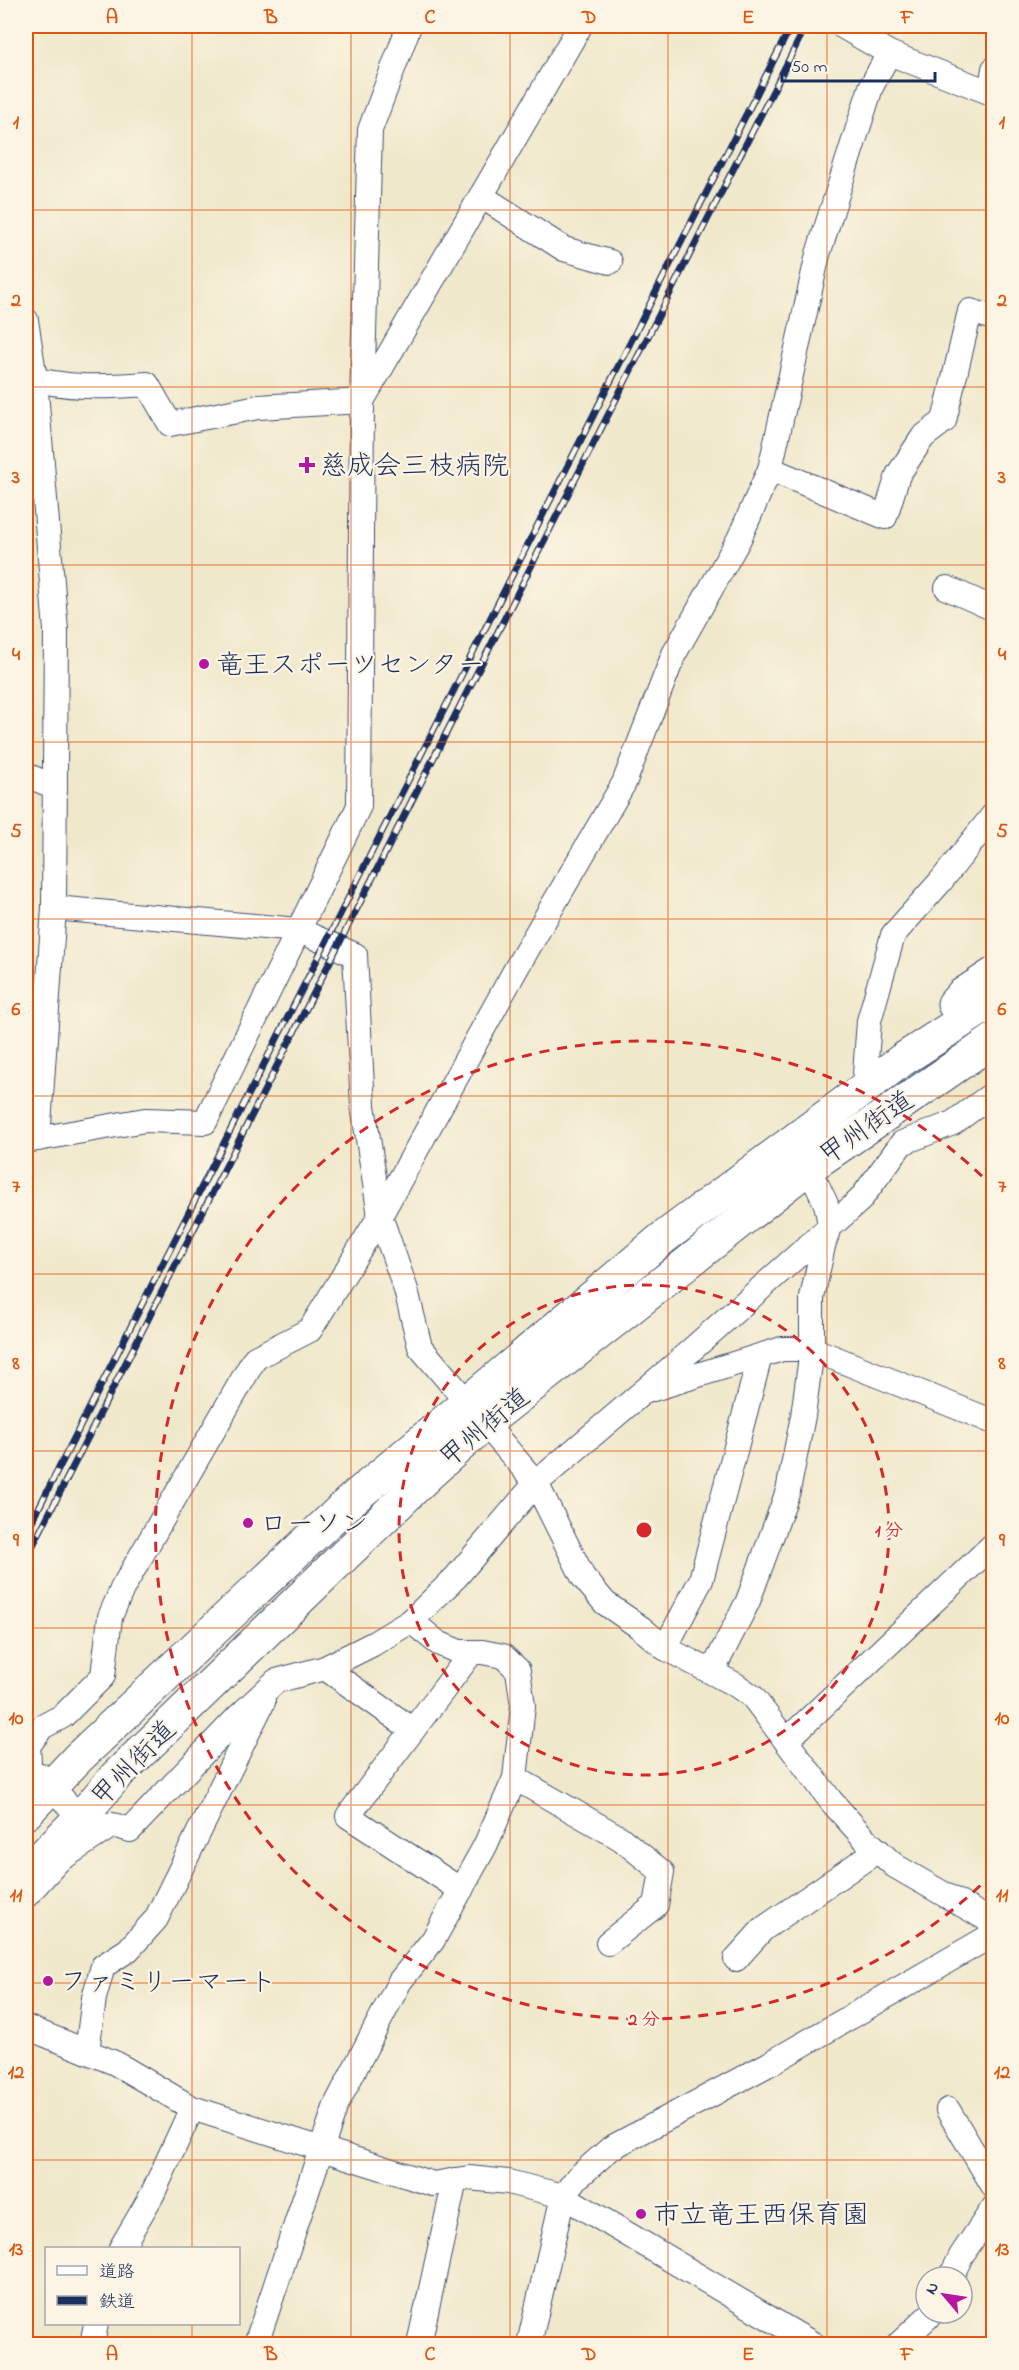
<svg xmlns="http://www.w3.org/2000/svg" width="1019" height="2370" font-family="'Indie Flower','Klee One',sans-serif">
	<rect width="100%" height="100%" fill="#fcf5e5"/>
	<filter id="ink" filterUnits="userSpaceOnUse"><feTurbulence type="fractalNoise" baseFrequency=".0167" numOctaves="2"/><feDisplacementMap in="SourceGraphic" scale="12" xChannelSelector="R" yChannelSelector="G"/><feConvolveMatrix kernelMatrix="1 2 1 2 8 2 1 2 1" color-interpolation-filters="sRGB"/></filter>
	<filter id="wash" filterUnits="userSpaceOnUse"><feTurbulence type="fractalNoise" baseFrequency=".008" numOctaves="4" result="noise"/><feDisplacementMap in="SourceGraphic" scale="24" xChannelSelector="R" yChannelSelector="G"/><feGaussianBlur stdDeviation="1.35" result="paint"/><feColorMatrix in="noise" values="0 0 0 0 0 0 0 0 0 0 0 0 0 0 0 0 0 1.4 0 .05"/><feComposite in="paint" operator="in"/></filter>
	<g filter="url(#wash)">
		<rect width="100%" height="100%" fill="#f0e8cb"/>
	</g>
	<g filter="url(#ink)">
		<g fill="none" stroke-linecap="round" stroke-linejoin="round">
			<g stroke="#3b4b6e" stroke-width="26">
				<g id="minor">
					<path d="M842,26L889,53L994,94"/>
					<path d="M990,92L994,69"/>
					<path d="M481,196L564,249L610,262"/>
					<path d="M26,320L35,380L56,630L54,908L38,1139"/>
					<path d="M26,377C66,389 106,387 147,384L170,424L258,407L362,401L580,26"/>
					<path d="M770,469L885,517L898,475L923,437L944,421L970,311L994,318"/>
					<path d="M947,588L994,609"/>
					<path d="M26,775L55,787"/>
					<path d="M54,908L298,930L355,955L363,1106L380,1216L406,1290L420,1347L536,1483L583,1577L605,1603L641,1628L665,1648L736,1685L753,1697L831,1801L865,1839L895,1866L994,1923"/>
					<path d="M864,1087L869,1021L893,935L941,881L994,814"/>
					<path d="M26,1141L145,1120L205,1122L359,806L362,401L370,130L409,26"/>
					<path d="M653,1389L782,1349H812L994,1422"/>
					<path d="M665,1648L701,1580L760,1356"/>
					<path d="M325,1668L413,1730L348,1816L461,1890"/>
					<path d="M712,1672L748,1601L788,1491L803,1416L812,1349V1298L823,1246L830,1224L826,1204L817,1185L805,1170"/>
					<path d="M413,1730L472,1652"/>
					<path d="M786,1741L994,1544"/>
					<path d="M29,1761L28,1746L42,1727L63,1716L103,1676L110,1617L122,1589L255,1358L310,1330L380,1216L517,967L624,783L674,654L739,539L770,469L818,254L871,87L889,53"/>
					<path d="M40,1775L89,1827L113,1825L130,1830L235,1720L276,1681L325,1668L373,1644L411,1621L456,1577L536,1483L670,1369L860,1200L902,1143L953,1123L994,1093"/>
					<path d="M515,1778L620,1838L662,1872L656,1905L608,1943"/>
					<path d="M26,1896L58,1861L111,1826"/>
					<path d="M736,1959L763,1929L878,1850"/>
					<path d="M26,2027L115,2063L192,2108L433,2184L469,2178L508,2182L563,2196L813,2344"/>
					<path d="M87,2051L94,1998L103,1966L128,1950L156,1919L263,1702"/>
					<path d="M948,2110L994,2187"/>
					<path d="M121,2248L152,2195L192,2108"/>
					<path d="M951,2277L961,2256L994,2207"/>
					<path d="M92,2344L96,2324"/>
					<path d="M256,2344L336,2105L400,1981L433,1940L485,1846L515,1778L523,1706L518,1670L503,1656L482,1652H459L438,1643L411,1621"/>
					<path d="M419,2344L455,2180"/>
					<path d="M529,2344L563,2196L577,2178L611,2148L769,2064L994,1934"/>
					<path d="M899,2344L932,2313"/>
				</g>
			</g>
			<g stroke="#3b4b6e" stroke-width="35">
				<g id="highway">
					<path d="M954,1004L962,995L994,974"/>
					<path d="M26,1813L77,1759L349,1502L663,1238L902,1060L994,1000"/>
					<path d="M26,1873L80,1818L115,1777L429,1474L484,1424L805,1170L994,1040"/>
				</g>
			</g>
			<use href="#minor" stroke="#fff" stroke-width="24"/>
			<use href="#highway" stroke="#fff" stroke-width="33"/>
			<g stroke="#1b2f5e" stroke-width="7">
				<g id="rail">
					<path d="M26,1533L791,26"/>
					<path d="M26,1559L806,26"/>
				</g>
			</g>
			<use href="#rail" stroke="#fcf5e5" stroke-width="4.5" stroke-dasharray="14" stroke-linecap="butt"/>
		</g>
	</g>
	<path fill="none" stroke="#de5710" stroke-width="1.5" stroke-opacity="0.55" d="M192,26V2248M351,26V2344M510,26V2344M668,26V2344M827,26V2344M26,210H994M26,387H994M26,565H994M26,742H994M26,919H994M26,1096H994M26,1274H994M26,1451H994M26,1628H994M26,1805H994M26,1983H994M26,2160H994M192,2324V2344"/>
	<g fill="none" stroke="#d62828" stroke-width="3" stroke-dasharray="10 8">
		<circle cx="644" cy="1530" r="245"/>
		<path d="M993 1873A489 489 0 1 1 993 1187"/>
	</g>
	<g fill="#b5179e" stroke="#fcf5e5" stroke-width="2">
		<path d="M304 456h6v6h6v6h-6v6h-6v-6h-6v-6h6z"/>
		<circle cx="204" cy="664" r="6"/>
		<circle cx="248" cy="1523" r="6"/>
		<circle cx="48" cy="1981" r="6"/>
		<circle cx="641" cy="2214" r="6"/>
	</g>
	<g text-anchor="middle" stroke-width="4.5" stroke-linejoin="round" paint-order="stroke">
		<g font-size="27" fill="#1b2f5e" stroke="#fcf5e5" text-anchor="start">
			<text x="320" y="474">慈成会三枝病院</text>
			<text x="216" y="673">竜王スポーツセンター</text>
			<text x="260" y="1532">ローソン</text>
			<text x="60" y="1990">ファミリーマート</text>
			<text x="653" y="2223">市立竜王西保育園</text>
		</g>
		<g font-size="27" fill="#1b2f5e" stroke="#fcf5e5">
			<text transform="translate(866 1127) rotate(-35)" y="9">甲州街道</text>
			<text transform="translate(484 1427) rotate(-40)" y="9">甲州街道</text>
			<text transform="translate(133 1763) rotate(-46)" y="9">甲州街道</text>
		</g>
	</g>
	<circle cx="644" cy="1530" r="9" fill="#d62828" stroke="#fcf5e5" stroke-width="3"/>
	<g font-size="18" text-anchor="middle" font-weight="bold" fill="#d62828" stroke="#fcf5e5" stroke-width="4.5" stroke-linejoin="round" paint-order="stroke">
		<text x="889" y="1536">1 分</text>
		<text x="644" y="2025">2 分</text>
	</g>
	<rect width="1019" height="2370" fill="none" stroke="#fcf5e5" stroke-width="66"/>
	<rect x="45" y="2247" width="195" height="78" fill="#fcf5e5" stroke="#a2a6af" stroke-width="1.5"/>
	<rect x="57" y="2266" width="30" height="9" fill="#ffffff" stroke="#a2a6af" stroke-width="1.5"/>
	<text x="99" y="2277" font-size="18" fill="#1b2f5e">道路</text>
	<rect x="57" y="2296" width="30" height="9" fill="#1b2f5e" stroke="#a2a6af" stroke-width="1.5"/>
	<text x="99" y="2307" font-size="18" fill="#1b2f5e">鉄道</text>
	<g transform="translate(944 2295) rotate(299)"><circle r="28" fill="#fcf5e5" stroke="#a2a6af" stroke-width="1.5"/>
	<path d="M0-4.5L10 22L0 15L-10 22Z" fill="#b5179e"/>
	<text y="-9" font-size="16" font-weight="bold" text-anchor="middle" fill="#1b2f5e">N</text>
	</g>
	<path d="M782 72v9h153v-9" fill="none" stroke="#1b2f5e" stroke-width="3"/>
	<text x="791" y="72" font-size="18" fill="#1b2f5e" stroke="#fcf5e5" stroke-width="4.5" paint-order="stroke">50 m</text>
	<rect x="33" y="33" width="953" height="2304" fill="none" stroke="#de5710" stroke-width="2"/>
	<g font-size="20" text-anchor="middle" font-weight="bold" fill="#de5710">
		<text x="112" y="23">A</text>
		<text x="271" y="23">B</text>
		<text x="430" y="23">C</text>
		<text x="589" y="23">D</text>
		<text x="748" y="23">E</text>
		<text x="907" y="23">F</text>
		<text x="16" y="128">1</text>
		<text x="1002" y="128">1</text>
		<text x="16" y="306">2</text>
		<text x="1002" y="306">2</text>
		<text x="16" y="483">3</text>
		<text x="1002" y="483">3</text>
		<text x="16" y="660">4</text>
		<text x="1002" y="660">4</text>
		<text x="16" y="837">5</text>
		<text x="1002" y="837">5</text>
		<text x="16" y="1015">6</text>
		<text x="1002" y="1015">6</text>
		<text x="16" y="1192">7</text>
		<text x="1002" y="1192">7</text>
		<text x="16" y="1369">8</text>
		<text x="1002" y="1369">8</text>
		<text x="16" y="1546">9</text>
		<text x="1002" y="1546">9</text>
		<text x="16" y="1724">10</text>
		<text x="1002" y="1724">10</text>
		<text x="16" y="1901">11</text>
		<text x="1002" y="1901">11</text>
		<text x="16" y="2078">12</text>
		<text x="1002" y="2078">12</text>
		<text x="16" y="2255">13</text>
		<text x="1002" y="2255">13</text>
		<text x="112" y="2360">A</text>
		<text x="271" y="2360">B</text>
		<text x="430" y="2360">C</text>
		<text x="589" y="2360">D</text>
		<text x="748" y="2360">E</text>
		<text x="907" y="2360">F</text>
	</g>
</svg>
